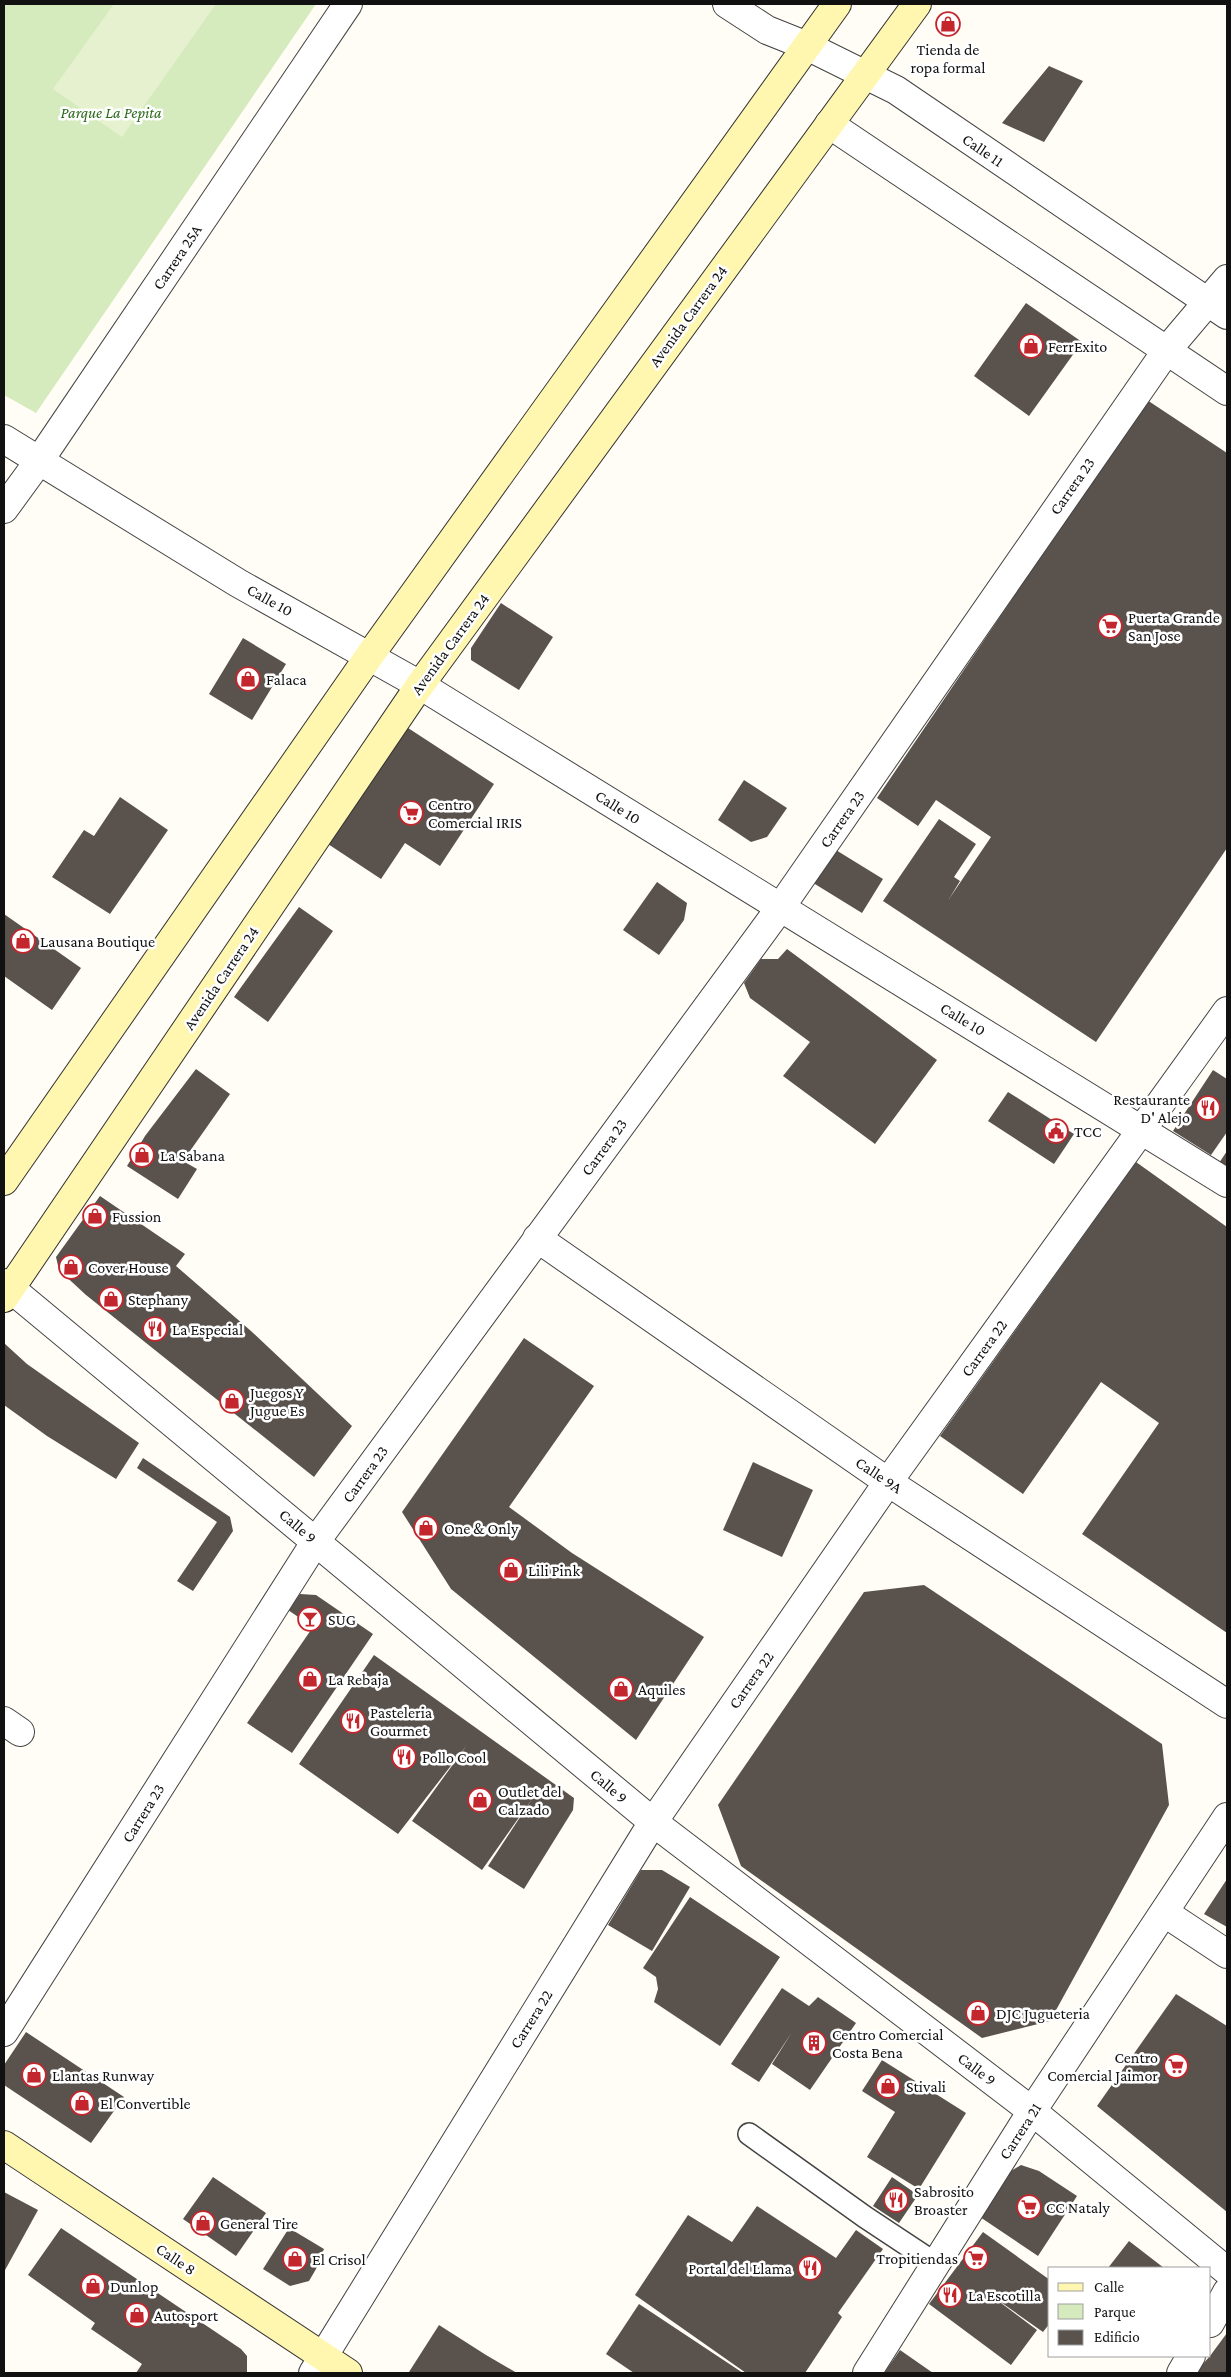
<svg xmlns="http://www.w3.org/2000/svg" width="1231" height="2377" font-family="'Crimson Pro',serif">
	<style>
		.park { fill: #d5ebbd }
		.pitch { fill: #e6f2cf }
		.building { fill: #5a524d }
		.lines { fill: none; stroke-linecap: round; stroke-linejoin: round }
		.lane-casing { stroke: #444; stroke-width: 24 }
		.street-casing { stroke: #444; stroke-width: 30 }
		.secondary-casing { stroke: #333; stroke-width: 30 }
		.lane { stroke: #fff; stroke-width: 21 }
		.street { stroke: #fff; stroke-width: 28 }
		.secondary { stroke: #fff6b0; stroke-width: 28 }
		.labels { text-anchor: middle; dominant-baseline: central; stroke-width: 5; stroke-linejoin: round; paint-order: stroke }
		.poi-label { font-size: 16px; fill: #111; stroke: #fff; text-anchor: start }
		.park-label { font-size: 16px; font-style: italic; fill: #2f6b1f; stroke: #fff }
		.street-label { font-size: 16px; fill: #111; stroke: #fff }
	</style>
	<rect width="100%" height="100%" fill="#fffdf5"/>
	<path class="park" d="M4,4H316L36,413L4,395Z"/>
	<path class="pitch" d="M114,4H216L122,137L53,89Z"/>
	<path class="building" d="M1049,66L1083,81L1044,142L1002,123Z
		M1026,303L1082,342L1029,416L974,376Z
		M1147,400L1227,453V848L1096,1042L883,901L939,819L976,844L954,877L960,881L949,899L991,837L936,800L918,826L877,798Z
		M501,603L553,637L519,690L471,660V648Z
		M243,638L286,664L252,720L209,694Z
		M405,726L494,784L440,866L405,843L381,879L328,844Z
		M744,780L787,808L767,837L751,842L718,820Z
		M120,797L168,830L110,914L52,877L84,830L94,836Z
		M831,847L883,879L862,913L810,881Z
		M657,882L687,903L684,920L659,955L623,930Z
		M299,907L333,931L268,1022L234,997Z
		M4,914L81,968L52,1010L4,976Z
		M787,949L937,1060L875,1144L783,1076L810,1042L750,998L744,983L761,959H778Z
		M196,1069L230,1094L183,1161L197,1169L178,1199L127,1166L145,1136Z
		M1213,1070L1227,1079V1132L1211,1155L1173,1131Z
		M1008,1092L1074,1134L1054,1164L988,1121Z
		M1227,1151V1168L1219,1163Z
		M1136,1162L1227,1227V1633L1082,1534L1159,1423L1101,1382L1023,1494L940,1436Z
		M100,1196L185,1254L176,1266L251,1331L352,1426L314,1477L86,1295L59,1270L56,1257Z
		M524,1338L594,1386L509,1507L572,1553L704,1637L636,1740L451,1589L402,1512Z
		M4,1343L27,1364L139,1443L116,1479L47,1436L4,1405Z
		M143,1458L230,1517L233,1531L193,1591L177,1581L217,1522L137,1468Z
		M753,1462L813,1490L782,1557L723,1530Z
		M924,1585L1162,1744L1169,1805L1050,2021L982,2038L741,1866L718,1805L864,1592Z
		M300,1594L316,1595L373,1634L292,1753L247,1723L313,1627L288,1610Z
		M374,1655L574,1798L573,1810L524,1889L488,1866L532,1799L482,1870L412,1821L467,1745L398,1834L299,1764Z
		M641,1870H662L690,1887L652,1951L608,1925Z
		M1227,1879V1927L1204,1914Z
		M690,1897L780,1957L720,2046L654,2002L658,1989L656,1977L643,1968Z
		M782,1988L809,2006L818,1997L856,2023L810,2090L772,2064L792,2032L759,2082L731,2064Z
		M1176,1994L1227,2026V2212L1097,2106Z
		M26,2032L124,2097L91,2143L4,2085V2065Z
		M882,2060L966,2113L919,2189L867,2157L895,2112L862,2091Z
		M1021,2165L1039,2171L1077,2196L1038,2256L980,2217L1011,2171Z
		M213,2177L266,2213L236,2256L183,2219Z
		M892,2177L918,2195L899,2223L873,2206Z
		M4,2192L38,2210L4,2272Z
		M757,2206L836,2258L856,2230L883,2249L838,2313L842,2317L805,2373H746L635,2295L688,2215L732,2242Z
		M61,2228L241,2349L247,2356V2373H136L142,2364L91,2329L95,2323L28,2275Z
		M289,2228L324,2249L316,2269L309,2281L290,2286L263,2269Z
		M983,2232L1050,2280V2323L1043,2332L985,2291L1037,2330L1011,2365L929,2304Z
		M1129,2241L1164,2268H1108Z
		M639,2304L743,2373H634L606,2354Z
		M439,2325L486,2355L517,2373L409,2372Z
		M1227,2333V2373H1195L1210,2356Z
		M900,2350L933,2373H884Z"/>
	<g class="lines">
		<g class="lane-casing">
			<path id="lane" d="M749,2134L865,2217L936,2264"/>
		</g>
		<g class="street-casing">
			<path id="street" d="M727,4L767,30L807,46L896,90L1227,315
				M829,124L1227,391
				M4,439L238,583L420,685L1227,1183
				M4,509L39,461L348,4
				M537,1238L888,1482L1227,1704
				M4,1283L653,1822L1032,2111L1227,2271
				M4,1721L20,1732
				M1165,1913L1227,1954
				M4,2032L316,1541L780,908L1167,350L1227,279
				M1210,2323L1227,2292
				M313,2373L653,1822L888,1482L1227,1011
				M867,2373L1032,2111L1227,1817
				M1181,2373L1191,2356"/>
		</g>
		<g class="secondary-casing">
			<path id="secondary" d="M4,1181L370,655L837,4
				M4,1298L420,685L917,4
				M4,2145L348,2373"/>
		</g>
		<use href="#lane" class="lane"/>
		<use href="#street" class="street"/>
		<use href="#secondary" class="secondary"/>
	</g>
	<defs>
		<g id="shop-ring" transform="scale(1.25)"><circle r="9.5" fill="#fff" stroke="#c4262e" stroke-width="1.5"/><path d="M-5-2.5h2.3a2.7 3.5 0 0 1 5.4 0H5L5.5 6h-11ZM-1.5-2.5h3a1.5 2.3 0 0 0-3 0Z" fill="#c4262e"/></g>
		<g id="supermarket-ring" transform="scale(1.25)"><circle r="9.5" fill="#fff" stroke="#c4262e" stroke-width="1.5"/><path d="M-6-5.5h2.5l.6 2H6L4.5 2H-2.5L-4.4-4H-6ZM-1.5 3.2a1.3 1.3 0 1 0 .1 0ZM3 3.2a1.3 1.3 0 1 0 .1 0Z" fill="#c4262e"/></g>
		<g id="restaurant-ring" transform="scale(1.25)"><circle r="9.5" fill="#fff" stroke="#c4262e" stroke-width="1.5"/><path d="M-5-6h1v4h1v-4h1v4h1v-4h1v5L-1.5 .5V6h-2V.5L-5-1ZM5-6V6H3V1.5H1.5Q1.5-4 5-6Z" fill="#c4262e"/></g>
		<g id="civic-ring" transform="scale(1.25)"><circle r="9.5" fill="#fff" stroke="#c4262e" stroke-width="1.5"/><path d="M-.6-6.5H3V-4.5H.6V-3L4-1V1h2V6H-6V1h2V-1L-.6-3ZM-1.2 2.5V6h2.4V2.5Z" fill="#c4262e"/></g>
		<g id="bar-ring" transform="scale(1.25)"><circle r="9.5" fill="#fff" stroke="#c4262e" stroke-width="1.5"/><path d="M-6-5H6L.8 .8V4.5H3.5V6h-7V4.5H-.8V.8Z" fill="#c4262e"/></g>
		<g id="building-ring" transform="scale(1.25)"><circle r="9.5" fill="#fff" stroke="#c4262e" stroke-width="1.5"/><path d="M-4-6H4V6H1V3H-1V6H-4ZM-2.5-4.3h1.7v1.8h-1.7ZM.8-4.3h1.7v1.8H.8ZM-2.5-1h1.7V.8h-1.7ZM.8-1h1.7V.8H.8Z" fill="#c4262e"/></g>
	</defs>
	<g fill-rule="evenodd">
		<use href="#shop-ring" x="948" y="24"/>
		<use href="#shop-ring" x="1031" y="346"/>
		<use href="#supermarket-ring" x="1110" y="626"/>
		<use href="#shop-ring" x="248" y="679"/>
		<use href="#supermarket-ring" x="411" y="813"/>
		<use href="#shop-ring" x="23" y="941"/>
		<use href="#restaurant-ring" x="1208" y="1108"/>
		<use href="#civic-ring" x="1056" y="1131"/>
		<use href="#shop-ring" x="142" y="1155"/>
		<use href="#shop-ring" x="95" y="1216"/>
		<use href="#shop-ring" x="71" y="1267"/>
		<use href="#shop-ring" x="111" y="1299"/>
		<use href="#restaurant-ring" x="155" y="1329"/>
		<use href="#shop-ring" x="232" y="1401"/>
		<use href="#shop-ring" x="426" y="1528"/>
		<use href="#shop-ring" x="511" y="1570"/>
		<use href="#bar-ring" x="310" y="1619"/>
		<use href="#shop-ring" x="310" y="1679"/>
		<use href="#shop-ring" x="621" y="1689"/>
		<use href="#restaurant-ring" x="353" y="1721"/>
		<use href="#restaurant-ring" x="404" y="1757"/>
		<use href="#shop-ring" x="480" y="1800"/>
		<use href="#shop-ring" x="978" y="2013"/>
		<use href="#building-ring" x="814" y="2043"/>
		<use href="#supermarket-ring" x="1176" y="2066"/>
		<use href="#shop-ring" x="34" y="2075"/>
		<use href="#shop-ring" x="888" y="2086"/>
		<use href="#shop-ring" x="82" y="2103"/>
		<use href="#restaurant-ring" x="896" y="2200"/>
		<use href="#supermarket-ring" x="1029" y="2207"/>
		<use href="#shop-ring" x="203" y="2223"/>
		<use href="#supermarket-ring" x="976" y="2258"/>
		<use href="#shop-ring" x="295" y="2259"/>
		<use href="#restaurant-ring" x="810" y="2268"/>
		<use href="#shop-ring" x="93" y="2286"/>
		<use href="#restaurant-ring" x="950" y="2295"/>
		<use href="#shop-ring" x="137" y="2315"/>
	</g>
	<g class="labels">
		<g class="poi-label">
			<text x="948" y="49" text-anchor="middle">Tienda de<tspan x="948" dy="18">ropa formal</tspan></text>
			<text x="1048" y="346">FerrExito</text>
			<text x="1128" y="617">Puerta Grande<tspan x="1128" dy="18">San Jose</tspan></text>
			<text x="266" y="679">Falaca</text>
			<text x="428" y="804">Centro<tspan x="428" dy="18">Comercial IRIS</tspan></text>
			<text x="40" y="941">Lausana Boutique</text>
			<text x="1190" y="1099" text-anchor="end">Restaurante<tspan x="1190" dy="18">D' Alejo</tspan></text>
			<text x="1074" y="1131">TCC</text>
			<text x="160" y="1155">La Sabana</text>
			<text x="112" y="1216">Fussion</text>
			<text x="88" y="1267">Cover House</text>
			<text x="128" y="1299">Stephany</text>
			<text x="172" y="1329">La Especial</text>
			<text x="250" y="1392">Juegos Y<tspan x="250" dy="18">Jugue Es</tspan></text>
			<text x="444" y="1528">One &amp; Only</text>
			<text x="528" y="1570">Lili Pink</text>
			<text x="328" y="1619">SUG</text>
			<text x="328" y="1679">La Rebaja</text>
			<text x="638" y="1689">Aquiles</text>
			<text x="370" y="1712">Pasteleria<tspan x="370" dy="18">Gourmet</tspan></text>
			<text x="422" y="1757">Pollo Cool</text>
			<text x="498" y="1791">Outlet del<tspan x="498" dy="18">Calzado</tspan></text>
			<text x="996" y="2013">DJC Jugueteria</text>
			<text x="832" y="2034">Centro Comercial<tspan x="832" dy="18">Costa Bena</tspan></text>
			<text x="1158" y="2057" text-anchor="end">Centro<tspan x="1158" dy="18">Comercial Jaimor</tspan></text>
			<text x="52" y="2075">Llantas Runway</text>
			<text x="906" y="2086">Stivali</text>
			<text x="100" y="2103">El Convertible</text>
			<text x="914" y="2191">Sabrosito<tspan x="914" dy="18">Broaster</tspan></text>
			<text x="1046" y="2207">CC Nataly</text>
			<text x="220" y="2223">General Tire</text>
			<text x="958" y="2258" text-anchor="end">Tropitiendas</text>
			<text x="312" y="2259">El Crisol</text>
			<text x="792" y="2268" text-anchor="end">Portal del Llama</text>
			<text x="110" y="2286">Dunlop</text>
			<text x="968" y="2295">La Escotilla</text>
			<text x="154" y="2315">Autosport</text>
		</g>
		<g class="park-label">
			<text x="111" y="112">Parque La Pepita</text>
		</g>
		<g class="street-label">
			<text transform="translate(983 150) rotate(34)">Calle 11</text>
			<text transform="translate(177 257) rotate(-56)">Carrera 25A</text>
			<text transform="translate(688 316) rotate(-54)">Avenida Carrera 24</text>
			<text transform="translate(1072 486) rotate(-55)">Carrera 23</text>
			<text transform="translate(270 600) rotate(29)">Calle 10</text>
			<text transform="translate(450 644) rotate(-54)">Avenida Carrera 24</text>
			<text transform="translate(618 807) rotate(32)">Calle 10</text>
			<text transform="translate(842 819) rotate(-55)">Carrera 23</text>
			<text transform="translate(221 978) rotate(-56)">Avenida Carrera 24</text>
			<text transform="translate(963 1019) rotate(31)">Calle 10</text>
			<text transform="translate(604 1147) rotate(-54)">Carrera 23</text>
			<text transform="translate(984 1348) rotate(-54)">Carrera 22</text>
			<text transform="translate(365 1474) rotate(-54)">Carrera 23</text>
			<text transform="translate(879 1475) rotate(34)">Calle 9A</text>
			<text transform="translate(298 1526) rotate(40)">Calle 9</text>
			<text transform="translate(751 1680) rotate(-55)">Carrera 22</text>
			<text transform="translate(609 1786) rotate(40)">Calle 9</text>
			<text transform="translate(143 1813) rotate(-58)">Carrera 23</text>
			<text transform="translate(531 2019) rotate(-58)">Carrera 22</text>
			<text transform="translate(977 2069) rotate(37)">Calle 9</text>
			<text transform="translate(1020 2131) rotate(-57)">Carrera 21</text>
			<text transform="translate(176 2259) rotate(34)">Calle 8</text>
		</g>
	</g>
	<rect width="1231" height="2377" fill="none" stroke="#111111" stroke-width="10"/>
	<rect x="1048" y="2267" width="162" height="90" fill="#ffffff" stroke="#a0a0a0"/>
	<rect x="1058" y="2283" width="25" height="8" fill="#fff6b0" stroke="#a0a0a0"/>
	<text x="1094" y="2292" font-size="15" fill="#111111">Calle</text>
	<rect x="1058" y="2304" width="25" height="15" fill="#d5ebbd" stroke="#a0a0a0"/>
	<text x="1094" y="2317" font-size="15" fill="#111111">Parque</text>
	<rect x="1058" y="2330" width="25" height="15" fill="#5a524d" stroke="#a0a0a0"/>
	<text x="1094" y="2342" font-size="15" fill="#111111">Edificio</text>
</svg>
